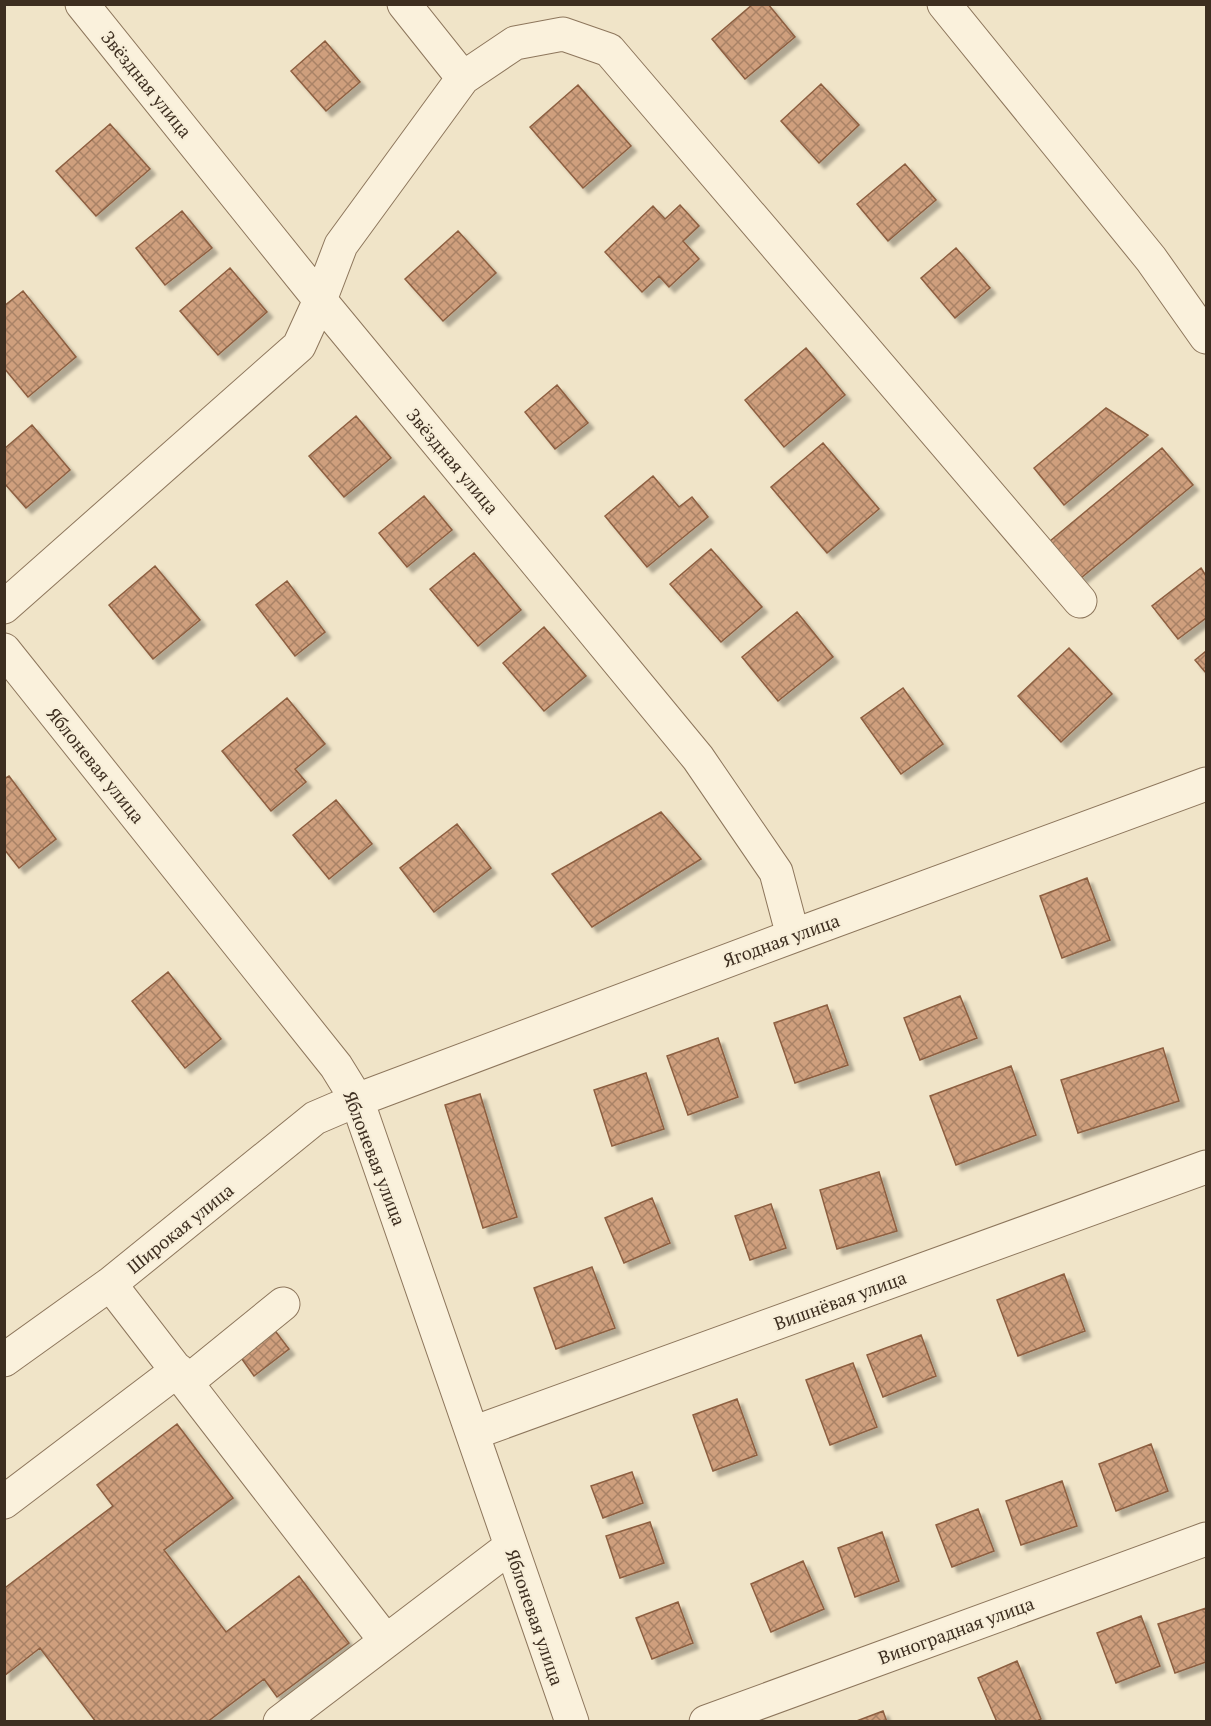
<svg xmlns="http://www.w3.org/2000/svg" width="1211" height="1726" font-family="'PT Serif',serif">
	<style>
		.building { fill: url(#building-cross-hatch); stroke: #8d5f41; stroke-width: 1.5; filter: url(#shadow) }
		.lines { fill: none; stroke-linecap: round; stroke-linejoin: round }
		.minor-casing { stroke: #8d765c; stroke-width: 35 }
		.minor { stroke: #faf1dc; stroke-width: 33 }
		.labels { text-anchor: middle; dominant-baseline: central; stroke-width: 4.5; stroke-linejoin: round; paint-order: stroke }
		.street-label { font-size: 18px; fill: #3d2e20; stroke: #f7eed8 }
	</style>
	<defs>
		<pattern id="building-cross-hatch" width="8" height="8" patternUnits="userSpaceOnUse" patternTransform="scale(1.5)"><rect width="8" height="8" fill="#cf9f7d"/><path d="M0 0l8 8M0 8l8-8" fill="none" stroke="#a98266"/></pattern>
		<filter id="shadow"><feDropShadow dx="5.5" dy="5.5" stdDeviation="1.5" flood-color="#0004"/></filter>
	</defs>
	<rect width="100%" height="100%" fill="#f0e4c8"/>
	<path class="building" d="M753,4H768L795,37L745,79L712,39Z
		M325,41L360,82L326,111L291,71Z
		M821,84L859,125L819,163L781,121Z
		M578,85L631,146L583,188L530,127Z
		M110,124L150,169L96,216L56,171Z
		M905,164L936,200L888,241L857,204Z
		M680,205L699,226L683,241L699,259L669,287L659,276L642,292L605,252L653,206L665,219Z
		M182,211L212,248L165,285L136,248Z
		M458,231L496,273L443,321L405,279Z
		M956,248L990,288L955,318L921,278Z
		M230,268L267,312L218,355L180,311Z
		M23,291L76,357L28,397L4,368V306Z
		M806,348L845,395L784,447L745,400Z
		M557,385L588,423L555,449L525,412Z
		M1106,408L1148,435L1064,505L1034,468Z
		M356,416L391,458L344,497L309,456Z
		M32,425L70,470L26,508L4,483V449Z
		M823,443L879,509L827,553L771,487Z
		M1162,448L1193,485L1081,578L1050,541Z
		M653,476L679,507L692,497L708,517L647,567L605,516Z
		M424,496L452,530L407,567L379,533Z
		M711,549L762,607L721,642L670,584Z
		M474,553L521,610L478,646L430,589Z
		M155,566L200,620L153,659L109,605Z
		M1201,568L1206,576V618L1178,639L1152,606Z
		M287,581L325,632L295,656L256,605Z
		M797,612L833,657L778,701L742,657Z
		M544,627L586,676L544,711L503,663Z
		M1069,648L1112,694L1061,742L1018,696Z
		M1206,651V673L1195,660Z
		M903,688L943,744L901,774L861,718Z
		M287,698L325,744L295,769L306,782L271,811L222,751Z
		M9,776L56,839L19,868L4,849V779Z
		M336,800L372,844L329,879L293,835Z
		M661,812L701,859L592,927L552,874Z
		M457,824L491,868L434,912L400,868Z
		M1087,878L1110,940L1062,958L1040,896Z
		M168,972L221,1039L185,1068L132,1001Z
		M960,996L977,1038L920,1060L904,1018Z
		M827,1005L848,1065L795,1083L774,1023Z
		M718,1038L738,1097L688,1115L667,1056Z
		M1163,1048L1179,1101L1078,1133L1061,1080Z
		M1011,1066L1036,1135L956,1165L930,1096Z
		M646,1073L664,1129L612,1146L594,1090Z
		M480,1094L517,1217L483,1228L445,1105Z
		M879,1172L897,1231L837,1249L820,1190Z
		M652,1198L670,1243L624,1263L605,1218Z
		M771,1204L786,1248L750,1260L735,1216Z
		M592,1267L615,1328L556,1349L534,1288Z
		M1064,1274L1085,1331L1018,1356L997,1300Z
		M273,1328L289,1349L254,1376L239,1355Z
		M921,1335L936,1376L883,1397L867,1355Z
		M853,1363L877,1427L830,1445L806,1380Z
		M737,1399L757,1455L713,1471L693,1415Z
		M177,1424L233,1498L164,1550L226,1632L299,1576L349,1643L277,1697L264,1679L207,1722H96L40,1648L4,1676V1585L6,1587L113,1506L97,1485Z
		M1151,1444L1168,1491L1116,1511L1099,1464Z
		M632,1472L643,1503L603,1518L591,1486Z
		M1062,1481L1077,1526L1021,1545L1006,1501Z
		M978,1509L994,1551L952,1567L936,1525Z
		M650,1522L664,1563L620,1578L606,1536Z
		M882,1532L899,1581L855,1597L838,1548Z
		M803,1561L824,1609L771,1632L751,1584Z
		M678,1602L693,1643L652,1659L636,1618Z
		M1206,1608V1662L1175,1673L1158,1624Z
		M1141,1616L1160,1666L1116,1683L1097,1633Z
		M1017,1661L1041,1719L1035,1722H997L978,1678Z
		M883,1711L887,1722H854Z"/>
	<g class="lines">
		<g class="minor-casing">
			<path id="minor" d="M82,4L320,300L698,758L776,872L793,936
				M404,4L463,78
				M944,4L1151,259L1206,337
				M4,607L299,346L320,300L341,245L463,78L515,43L563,34L609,50L1080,601
				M4,650L336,1066L357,1100L572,1722
				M110,1284L385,1640
				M4,1360L110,1284L315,1118L357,1100L793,936L1206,784
				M187,1382L283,1304
				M473,1433L1206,1167
				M4,1502L178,1370
				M280,1722L510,1547
				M706,1722L1206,1539"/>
		</g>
		<use href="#minor" class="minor"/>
	</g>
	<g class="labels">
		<g class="street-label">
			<text transform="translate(147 84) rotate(51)">Звёздная улица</text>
			<text transform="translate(453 461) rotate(50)">Звёздная улица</text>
			<text transform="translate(96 765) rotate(51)">Яблоневая улица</text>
			<text transform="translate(781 940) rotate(-20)">Ягодная улица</text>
			<text transform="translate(375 1158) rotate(69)">Яблоневая улица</text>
			<text transform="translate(180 1228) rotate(-39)">Широкая улица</text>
			<text transform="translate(840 1300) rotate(-20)">Вишнёвая улица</text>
			<text transform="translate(535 1617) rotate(71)">Яблоневая улица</text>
			<text transform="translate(956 1630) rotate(-20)">Виноградная улица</text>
		</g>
	</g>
	<rect width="1211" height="1726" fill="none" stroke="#3d2e20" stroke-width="12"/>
</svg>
